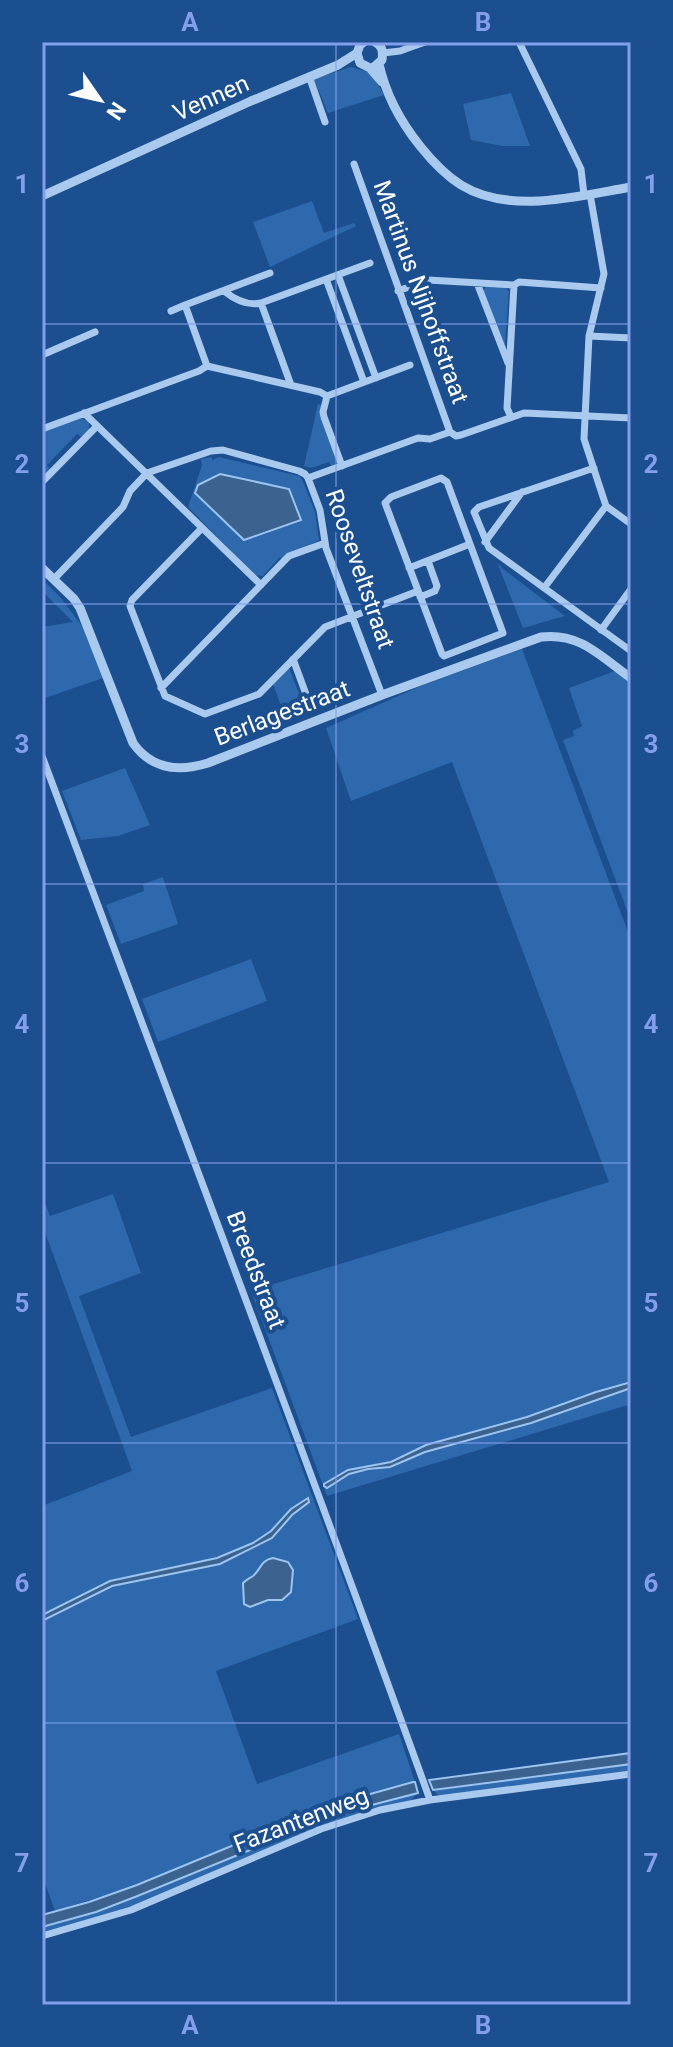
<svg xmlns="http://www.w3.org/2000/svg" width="673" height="2047" font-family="Roboto,sans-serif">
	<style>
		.green { fill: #2e69ad }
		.water { fill: #3c6290; stroke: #9cc4f0; stroke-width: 2 }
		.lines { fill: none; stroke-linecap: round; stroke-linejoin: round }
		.minor { stroke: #a9c9ee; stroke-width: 7 }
		.tertiary { stroke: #a9c9ee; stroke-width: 9 }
		.grid { fill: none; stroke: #839eea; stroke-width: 2; stroke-opacity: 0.55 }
		.labels { text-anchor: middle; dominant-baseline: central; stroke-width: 8; stroke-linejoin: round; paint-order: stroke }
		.street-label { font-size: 24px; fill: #fff; stroke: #1b4f8f }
		.neatline { fill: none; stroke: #839eea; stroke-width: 3 }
		.grid-label { font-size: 26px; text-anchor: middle; font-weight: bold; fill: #839eea }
	</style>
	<rect width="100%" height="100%" fill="#1b4f8f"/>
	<path class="green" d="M351,67L371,73L384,95L328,113L314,79Z
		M511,93L530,146H502L471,140L463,104Z
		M312,201L324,233L354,223L356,226L270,267L253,222Z
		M486,287H505L509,291L505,345L507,347H504L483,291Z
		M318,404L321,405L320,416L337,461L332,467L329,462L311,468L304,466Z
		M81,418L89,422V430L82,437L77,434L47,465L50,470L42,476V432Z
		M212,457V460L219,457L299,476L302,479L315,512L319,540L282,558L280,557L263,576L255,575L188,507L202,465L201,459Z
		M497,562L503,569L565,616L523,628Z
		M42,581H44L60,597L82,626L103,678L42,699V627L73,622L42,591Z
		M522,649L631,940V1382L596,1392L527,1417L426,1445L391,1462L348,1470L324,1486L327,1487L349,1474L368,1469L390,1467L425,1452L531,1423L631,1388V1404L327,1496L251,1291L609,1182L452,762L351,801L326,728L423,685Z
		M289,668L307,714L287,722L273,684Z
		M615,671L631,683V921L563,740L574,736L573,731L582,726L569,688Z
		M125,768L150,825L118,836L81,840L62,791Z
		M163,877L178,924L121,944L106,905L144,891L143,884Z
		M251,959L267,1001L158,1042L142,999Z
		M113,1194L141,1273L79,1296L131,1437L272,1388L358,1619L216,1671L257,1784L399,1734L415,1782L331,1805L137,1885L55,1911L42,1875V1506L132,1471L42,1224V1195L50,1216Z
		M631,1764V1771L439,1796L433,1790Z
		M418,1793L411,1800C308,1822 217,1875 119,1911C94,1920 67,1926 42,1933V1927C100,1911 155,1890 210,1867C276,1838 345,1806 418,1793Z"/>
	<path class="water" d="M220,474L289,489L301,520L244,540L195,493L198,485Z
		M631,1382V1388L531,1423L425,1452L390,1467L368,1469L349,1474L327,1488L324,1486V1484L348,1470L391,1462L426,1445L527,1417L596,1392Z
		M308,1498L309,1502L292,1515L272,1538L220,1564L112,1586L42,1621V1615L110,1581L217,1558L253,1543L271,1531L291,1509Z
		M273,1558L288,1562L293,1570L291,1592L282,1600H268L250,1607L244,1604L243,1583C246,1580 250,1578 253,1576C261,1569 261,1560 273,1558Z
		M631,1753V1764L433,1790L429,1780Z
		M413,1782H415L418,1793L341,1813L135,1897L96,1912L42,1927V1915L89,1902L137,1885L331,1805Z"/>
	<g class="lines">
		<path class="minor" d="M519,42L581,169L584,195
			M383,53L400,51L425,42
			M309,76L325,122
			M354,164L450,432
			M590,194L604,274L589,336L584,439L606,506L631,524
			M338,275L376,378
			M326,279L364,382
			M477,283L508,363
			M224,291C234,299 248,306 261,303
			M398,291L428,280L514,285L519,282L601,288
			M171,311L185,305
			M589,336L631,338
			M42,355L95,332
			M207,366L185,305L270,273
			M291,385L261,303L370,263
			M84,413L261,585
			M511,417L507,408L514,285
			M42,429L199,371L207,366L320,392L327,396
			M450,432L456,436L461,435L524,413L631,418
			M342,466L324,417L323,412L327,396L410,365
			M594,468L479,507L474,512L489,548L631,651
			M308,478L418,438L430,439L450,432
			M441,478L447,482L503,633L444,656L442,654L385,503L391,497Z
			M42,482L97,426
			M202,528L132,600L130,606L165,696L205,714L259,694L325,627L418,591
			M485,542L522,492
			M409,568L470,544
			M54,579L123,507L130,491L147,473L211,451L223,450L299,471L305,474L308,478L320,510L326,548L382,695
			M544,588L606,506
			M420,597L435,591L437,586L428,561
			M601,630L631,589
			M293,659L310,705
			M161,688L284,561L289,556L325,543
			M42,756C172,1104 304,1450 430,1800
			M42,1936L131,1910L321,1829L380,1810L430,1800L631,1774"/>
		<path class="tertiary" d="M357,53L360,63L370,68L382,82
			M379,64C386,96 400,121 420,146C432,161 445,175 461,185C510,215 578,196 631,187
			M374,67L382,60C383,52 383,46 375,42
			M42,196L251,101L338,65L357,53L360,45L364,42
			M42,568L74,599L80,608L133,743C152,770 179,772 208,763L382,695L541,637C580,632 601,657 631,678"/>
	</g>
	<path class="grid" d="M336,42V2005M42,324H631M42,604H631M42,884H631M42,1163H631M42,1443H631M42,1723H631"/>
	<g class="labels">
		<g class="street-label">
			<text transform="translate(211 98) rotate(-24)">Vennen</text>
			<text transform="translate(421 292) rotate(70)">Martinus Nijhoffstraat</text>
			<text transform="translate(360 569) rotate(71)">Rooseveltstraat</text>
			<text transform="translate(282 713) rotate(-21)">Berlagestraat</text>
			<text transform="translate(256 1270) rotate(69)">Breedstraat</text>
			<text transform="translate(301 1820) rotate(-21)">Fazantenweg</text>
		</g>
	</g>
	<rect width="673" height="2047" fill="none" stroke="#1b4f8f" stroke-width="88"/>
	<g transform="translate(100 100) rotate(124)" stroke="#1b4f8f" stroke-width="6" paint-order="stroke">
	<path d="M0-6L14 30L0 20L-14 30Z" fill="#ffffff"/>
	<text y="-12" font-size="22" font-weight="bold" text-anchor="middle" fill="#ffffff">N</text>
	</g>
	<rect x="44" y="44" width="585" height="1959" class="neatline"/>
	<g class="grid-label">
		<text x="190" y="31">A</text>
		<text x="483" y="31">B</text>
		<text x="22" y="193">1</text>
		<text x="651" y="193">1</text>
		<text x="22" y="473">2</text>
		<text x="651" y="473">2</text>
		<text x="22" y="753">3</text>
		<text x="651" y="753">3</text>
		<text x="22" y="1033">4</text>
		<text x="651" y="1033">4</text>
		<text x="22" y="1312">5</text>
		<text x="651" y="1312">5</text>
		<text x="22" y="1592">6</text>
		<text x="651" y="1592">6</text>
		<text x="22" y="1872">7</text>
		<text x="651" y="1872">7</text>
		<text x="190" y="2034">A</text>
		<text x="483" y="2034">B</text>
	</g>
</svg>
